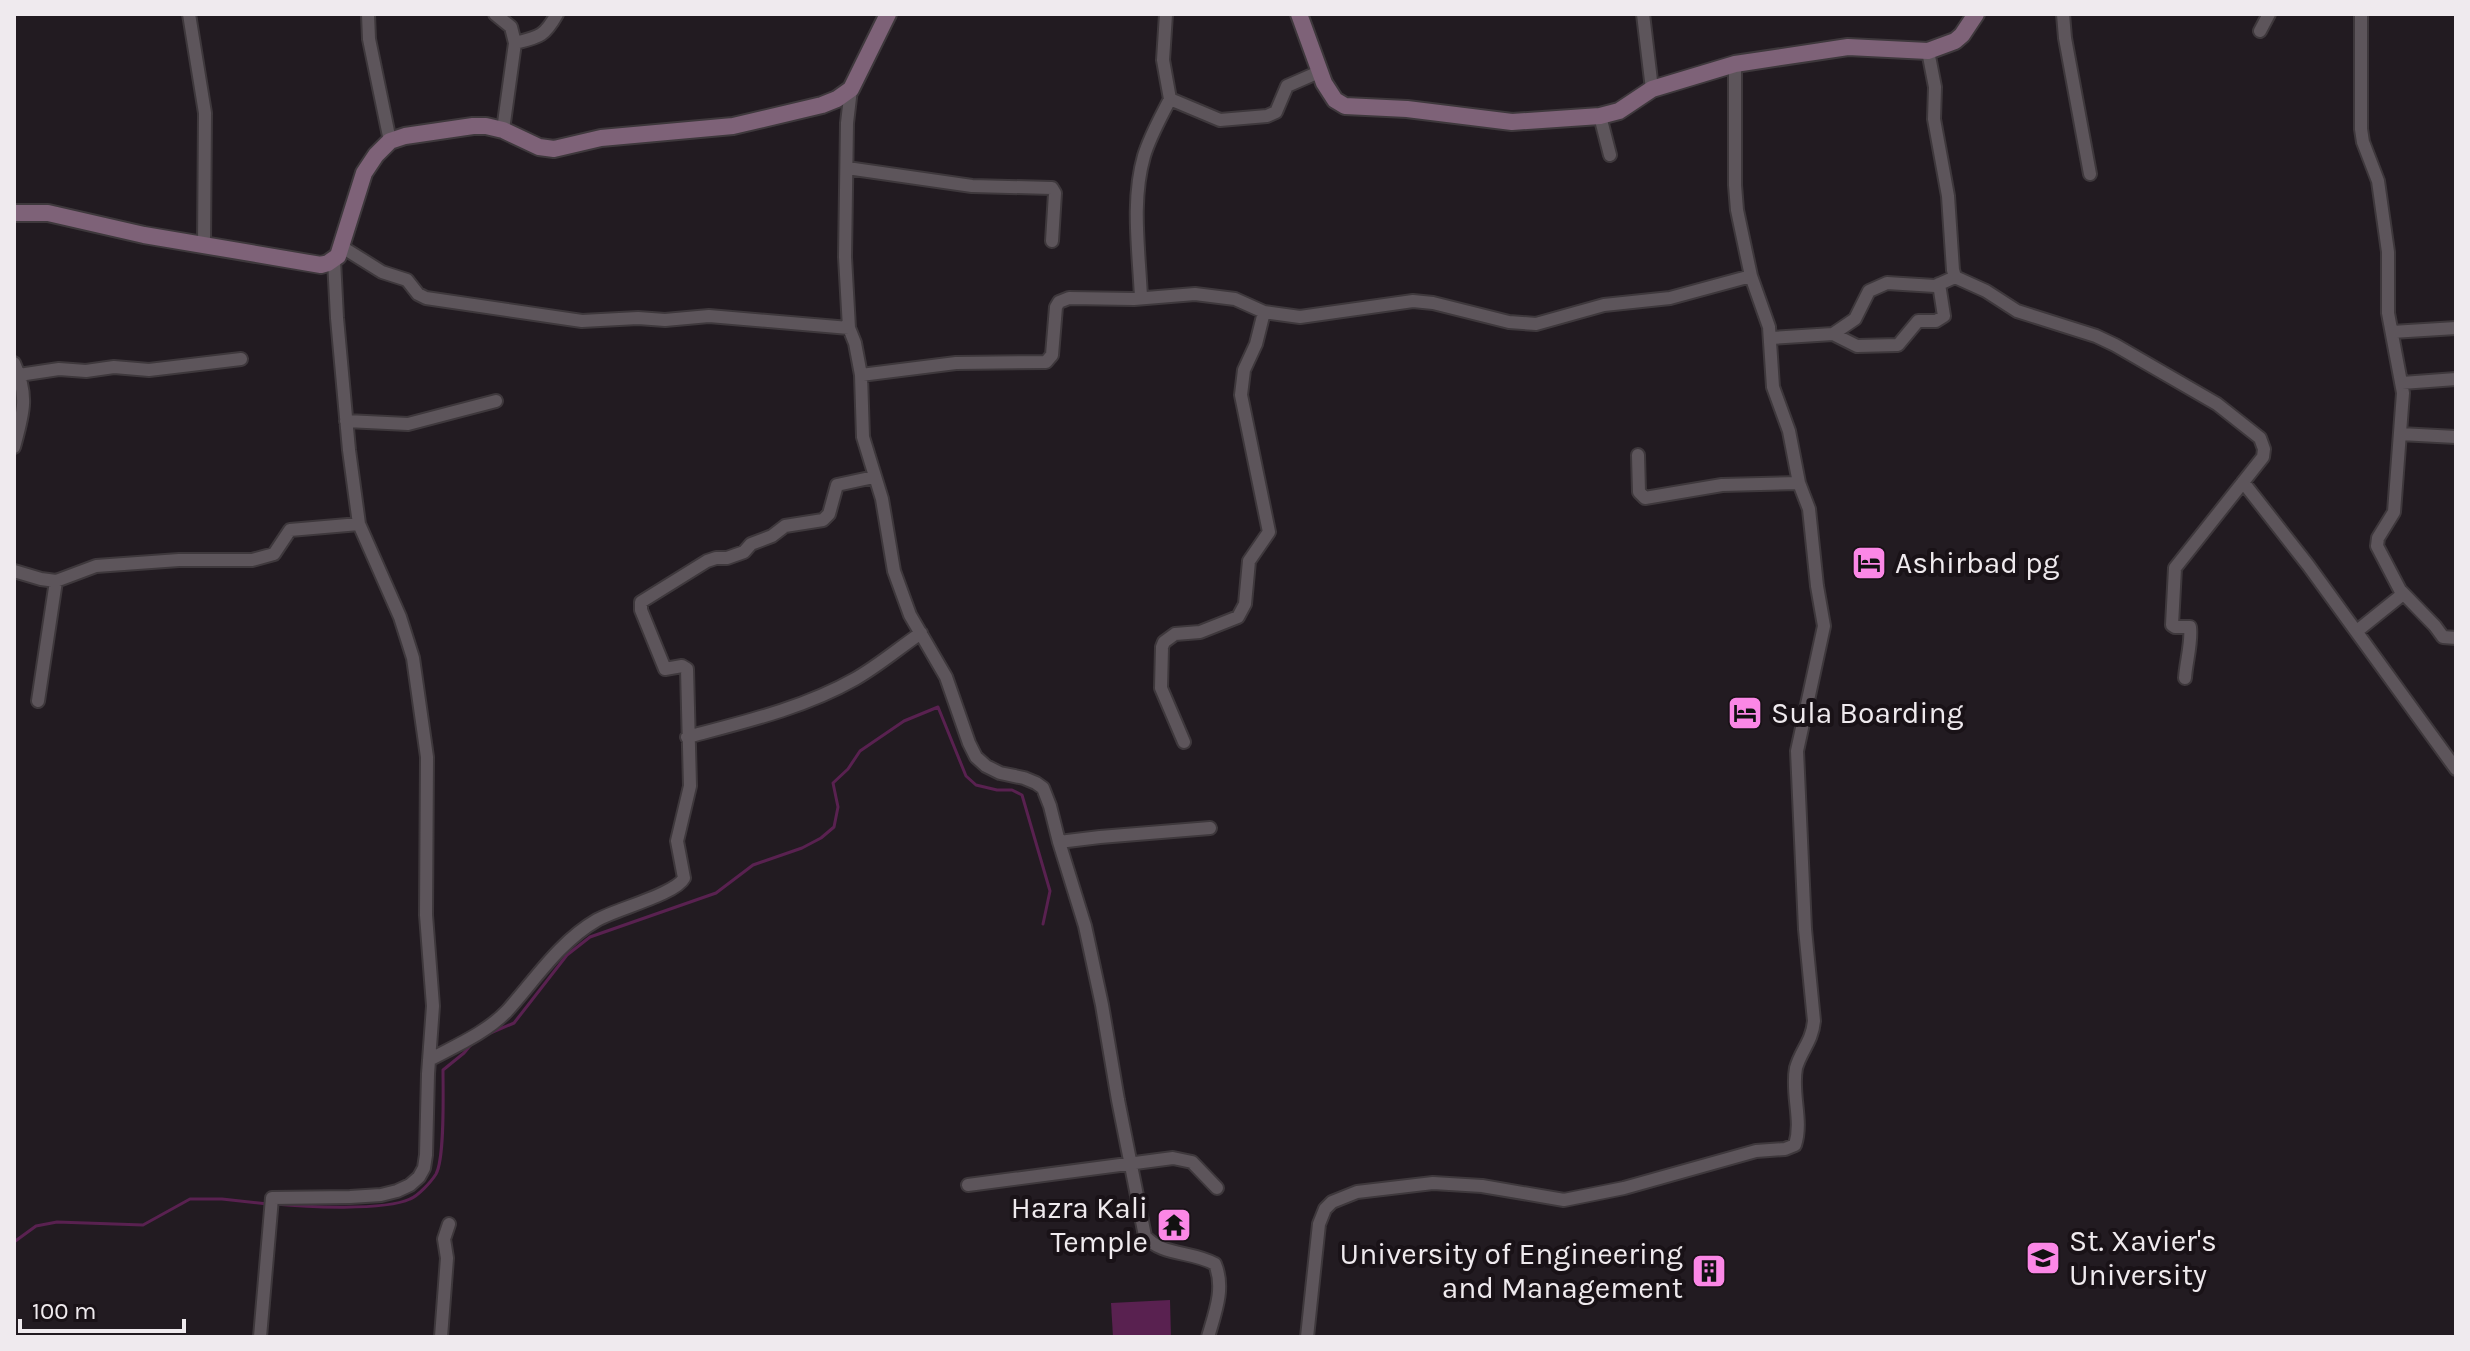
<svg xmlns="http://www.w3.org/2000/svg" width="2470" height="1351" font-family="Karla,sans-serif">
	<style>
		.water { fill: #592150 }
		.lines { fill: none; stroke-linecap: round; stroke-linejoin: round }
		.stream { stroke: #592150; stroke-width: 3 }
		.street-casing { stroke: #3e383c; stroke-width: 16 }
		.secondary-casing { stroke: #3e383c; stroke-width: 20 }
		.street { stroke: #5d555b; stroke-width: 12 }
		.secondary { stroke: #7e6278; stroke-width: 16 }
		.labels { text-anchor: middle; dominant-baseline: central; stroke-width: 8; stroke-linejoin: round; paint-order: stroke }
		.poi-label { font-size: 30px; fill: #efeaee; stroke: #191217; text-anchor: start }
	</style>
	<rect width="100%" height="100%" fill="#221b21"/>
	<path class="water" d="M1170,1300L1171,1337H1113L1111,1303Z"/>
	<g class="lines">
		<path class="stream" d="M488,1034L514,1023L567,955L590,937L716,893L753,865L802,848L821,838L834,827L838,807L833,783L848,769L860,751L904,721L938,707L966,776L976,785L997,790H1012L1022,795L1050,891L1043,924
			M275,1204C305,1207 384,1211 410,1199C418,1196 431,1182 436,1174C445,1158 443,1091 443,1070L464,1053L474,1041
			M14,1242L36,1226L57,1222L143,1225L190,1199H222L268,1204"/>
		<g class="street-casing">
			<path id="street" d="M189,14L205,113L204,244
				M368,14L369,39L390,141
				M495,14L511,27L515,43L503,130
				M1166,14L1163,60L1170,99L1220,120L1267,116L1276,112L1287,86L1319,72
				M1643,14L1652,89
				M2063,14L2065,38L2090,174
				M2361,14V129L2363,142L2378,181L2388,252V313L2403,393L2394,512L2378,538L2377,546L2400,590L2435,626L2443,637L2456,638
				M2260,31L2269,14
				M515,43C539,37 544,37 557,14
				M1928,51L1935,87L1934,119L1948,196L1953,270L1955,277L1986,291L2017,311L2096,336L2115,345L2217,404L2260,438L2264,449L2263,457L2175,568L2172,625L2175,627H2190C2192,642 2186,662 2185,678
				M851,89L847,123L845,257L849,328L855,343L861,375L863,437L882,499L894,571L910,615L946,677L969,743L976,757L986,766L1000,773L1024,778L1036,783L1043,788L1050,806L1059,842L1085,926L1102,1005L1118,1100L1145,1236C1161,1256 1193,1251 1215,1264C1225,1288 1215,1313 1208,1337
				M1600,116L1610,155
				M847,168L972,186L1052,188L1055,193L1052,241
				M342,247L382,272L407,280L418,294L426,298L582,321L638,318L665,320L709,316L849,328
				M1141,298C1139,251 1131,201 1144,156C1150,136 1161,117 1170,99
				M2392,332L2456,328
				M1833,334L1857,346L1898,345L1918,321H1936L1944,316L1939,284
				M1771,338L1833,334L1855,319L1869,291L1887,283L1935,286L1955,277
				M14,363C29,396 23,414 14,447
				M19,375L59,369L86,371L114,367L149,370L241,359
				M861,375L956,363L1046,362L1052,355L1056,307L1059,302L1069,298L1134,299L1195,294L1235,299L1264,312L1300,317L1413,301L1433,303L1509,322L1536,324L1604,305L1670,298L1751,276
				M2402,383L2456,379
				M346,421L408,424L496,401
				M2400,434L2456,437
				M1638,455L1639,492L1645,498L1722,485L1799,483
				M2243,482L2308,565L2456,769
				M14,571L41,579L56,581L96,566L179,560H252L274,554L290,530L359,524
				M2357,631L2403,594
				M38,701L56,581
				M687,737C744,722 804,708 855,679C878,666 899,648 921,633
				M1184,742L1161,688L1162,647L1164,642L1175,634L1200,632L1238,617L1245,604L1249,561L1269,532L1241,395L1244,370L1256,344L1264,312
				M1059,842L1100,837L1210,828
				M429,1060C455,1046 486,1033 507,1011C535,980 559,942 597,920C616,909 676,894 684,878L677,841L690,786L687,669L682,666L665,669L641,610V602L707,561L716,558H727L744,552L751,544L772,536L785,526L823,520L829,514L837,485L874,477
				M968,1185L1173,1158L1192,1162L1217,1188
				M260,1337L272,1198L350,1197L381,1195L397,1191L410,1185L419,1177L424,1168L426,1155L428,1074L433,1006L426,915L427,757L413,658L400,617L359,524L349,450L337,318L334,260
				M441,1337L447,1258L444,1239L449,1224
				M1307,1337L1319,1224L1325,1209L1332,1202L1357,1192L1433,1183L1482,1186L1564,1200L1624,1188L1756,1151L1785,1149L1795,1145C1803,1120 1791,1094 1796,1068C1801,1050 1812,1042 1814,1021L1805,929L1797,751L1824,626L1817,586L1809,509L1799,483L1789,431L1773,387L1769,327L1751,276L1737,210L1735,185V64"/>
		</g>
		<g class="secondary-casing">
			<path id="secondary" d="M1299,14L1324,83L1335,100L1345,106L1407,109L1512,122L1600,116L1619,111L1652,89L1735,64L1848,47L1928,51L1955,41L1962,35L1976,14
				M14,213H48L144,235L321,265L328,263L338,256L364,173L376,155L390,141L405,136L473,126H486L503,130L539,147L554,149L601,138L733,126L822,105L837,99L851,89L888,14"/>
		</g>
		<use href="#street" class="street"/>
		<use href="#secondary" class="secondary"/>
	</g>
	<defs>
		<g id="hotel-square" transform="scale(1.8)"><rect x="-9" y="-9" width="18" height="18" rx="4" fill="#fb87e6" stroke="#191217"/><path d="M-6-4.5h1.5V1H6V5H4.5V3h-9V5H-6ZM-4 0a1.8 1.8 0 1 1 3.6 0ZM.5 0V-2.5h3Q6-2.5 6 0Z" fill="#111"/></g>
		<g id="temple-square" transform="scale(1.8)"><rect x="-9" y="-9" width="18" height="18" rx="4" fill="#fb87e6" stroke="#191217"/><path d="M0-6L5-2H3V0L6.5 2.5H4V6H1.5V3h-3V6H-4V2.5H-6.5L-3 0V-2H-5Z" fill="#111"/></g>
		<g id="university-square" transform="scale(1.8)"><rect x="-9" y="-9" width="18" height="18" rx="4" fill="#fb87e6" stroke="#191217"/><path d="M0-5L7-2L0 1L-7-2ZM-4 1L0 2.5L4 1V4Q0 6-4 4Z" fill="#111"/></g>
		<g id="building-square" transform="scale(1.8)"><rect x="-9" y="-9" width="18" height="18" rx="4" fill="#fb87e6" stroke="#191217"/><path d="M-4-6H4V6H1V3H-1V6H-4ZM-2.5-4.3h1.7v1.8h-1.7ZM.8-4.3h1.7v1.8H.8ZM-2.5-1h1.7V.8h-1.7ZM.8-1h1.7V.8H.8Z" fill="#111"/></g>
	</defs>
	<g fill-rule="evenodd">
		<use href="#hotel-square" x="1869" y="563"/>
		<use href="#hotel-square" x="1745" y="713"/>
		<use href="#temple-square" x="1174" y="1225"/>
		<use href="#university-square" x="2043" y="1258"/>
		<use href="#building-square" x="1709" y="1271"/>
	</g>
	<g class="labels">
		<g class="poi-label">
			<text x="1895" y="563">Ashirbad pg</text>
			<text x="1771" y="713">Sula Boarding</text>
			<text x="1148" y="1208" text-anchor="end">Hazra Kali<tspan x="1148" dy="34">Temple</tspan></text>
			<text x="2069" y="1241">St. Xavier's<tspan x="2069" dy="34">University</tspan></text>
			<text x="1683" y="1254" text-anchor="end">University of Engineering<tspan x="1683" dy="34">and Management</tspan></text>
		</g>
	</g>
	<rect width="2470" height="1351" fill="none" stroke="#efeaee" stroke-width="32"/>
	<path d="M20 1319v12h164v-12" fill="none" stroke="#efeaee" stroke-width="4"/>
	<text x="32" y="1319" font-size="24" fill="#efeaee" stroke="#191217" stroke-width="6" paint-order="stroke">100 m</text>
</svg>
